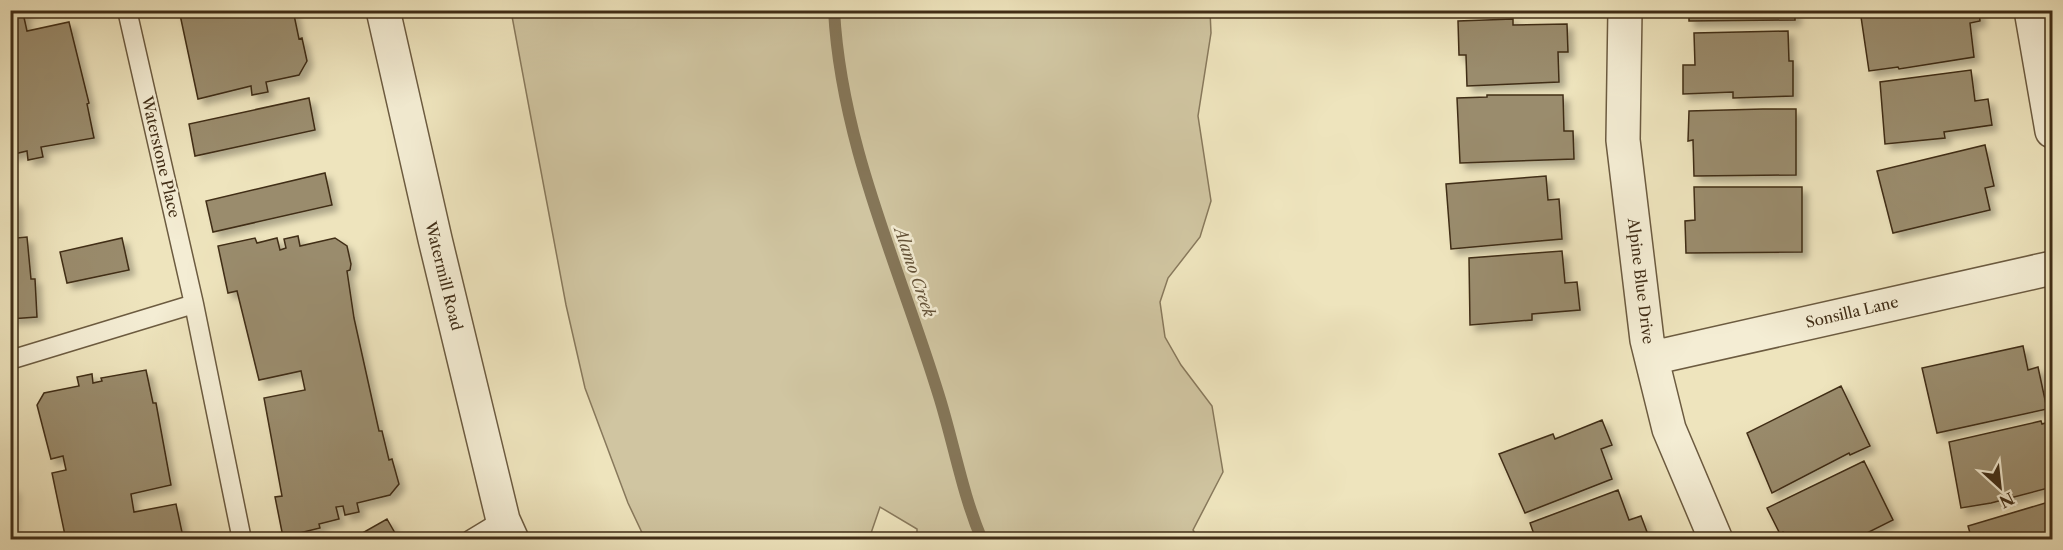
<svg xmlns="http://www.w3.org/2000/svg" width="2063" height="550" font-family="'Libre Caslon Text',serif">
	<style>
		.green { fill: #d0c5a1; stroke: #88795c; stroke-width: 1.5 }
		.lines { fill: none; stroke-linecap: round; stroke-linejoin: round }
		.stream { stroke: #857658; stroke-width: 12 }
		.building { fill: #9a8c6d; stroke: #402d16; stroke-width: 1.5; filter: url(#shadow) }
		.service-casing { stroke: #6c5b40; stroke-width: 21 }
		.minor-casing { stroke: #6c5b40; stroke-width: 36 }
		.service { stroke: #f4edd4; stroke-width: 18 }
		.minor { stroke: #f4edd4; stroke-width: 33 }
		.labels { text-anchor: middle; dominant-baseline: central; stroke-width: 5; stroke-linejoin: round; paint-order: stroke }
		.street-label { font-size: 15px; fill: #402d16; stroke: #f4edd4 }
		.water-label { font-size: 16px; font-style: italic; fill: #625137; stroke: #f4edd4 }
	</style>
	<defs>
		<filter id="shadow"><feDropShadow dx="5.5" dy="5.5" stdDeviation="3" flood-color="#0004"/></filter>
	</defs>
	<rect width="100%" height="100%" fill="#eee4bd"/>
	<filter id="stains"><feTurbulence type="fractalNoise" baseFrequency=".00333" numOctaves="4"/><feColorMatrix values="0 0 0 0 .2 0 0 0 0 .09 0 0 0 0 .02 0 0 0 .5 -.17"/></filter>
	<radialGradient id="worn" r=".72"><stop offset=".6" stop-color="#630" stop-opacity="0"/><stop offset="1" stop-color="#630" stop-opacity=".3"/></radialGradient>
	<path class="green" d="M511,11H1210L1211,33L1198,116L1211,201L1200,237L1168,278L1160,302L1165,337L1181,365L1212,406L1223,472L1193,530L1199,539H917V529L880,507L869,539H645L628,503L585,388L566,305Z"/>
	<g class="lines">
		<path class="stream" d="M834,10C841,145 900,268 939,396C954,444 962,493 982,540"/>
	</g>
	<path class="building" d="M10,10H35L23,13L27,31L69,22L89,103L87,104L94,138L41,147L43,157L28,160L27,151L10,155Z
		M179,10H293L299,39L302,38L307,61L299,75L266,82L268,92L252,95L251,86L198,99Z
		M1689,10H1795V20L1689,21Z
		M1860,10H1979L1980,21L1970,23L1974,57L1899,69L1898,67L1869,71Z
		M1513,19V25L1567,24L1568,52H1558L1559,82L1467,86L1466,55H1459L1458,21Z
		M1788,31L1789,61H1793V96L1733,98V92L1683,94V65H1695L1694,33Z
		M1971,70L1975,101L1988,99L1992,125L1944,132L1945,138L1885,144L1880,82Z
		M1487,95H1563L1564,131H1573L1574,159L1460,163L1457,98L1487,97Z
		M309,98L315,130L195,156L189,124Z
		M1763,109H1796V175L1694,176L1693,140L1688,141L1689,111Z
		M1985,145L1994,186L1985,188L1990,210L1893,233L1877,171Z
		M325,173L332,205L213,232L206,201Z
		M1546,176L1548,200L1559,199L1562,239L1451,249L1446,184Z
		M1694,187H1802V252L1686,253L1685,221L1695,220Z
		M10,199L16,204L17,238L27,237L31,279H35L37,317L10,319Z
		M298,236L300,246L335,238L347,246L351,264L350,270L347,271L354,318L379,431H382L389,460L392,459L399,484L390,495L357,503L359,512L345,515L343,506L336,507L339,519L319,524L320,528L283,537L275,497L282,496L264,398L305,390L301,371L259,380L237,291L228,293L218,246L255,238L257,243L277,238L280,250L286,248L284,239Z
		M122,238L129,270L67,283L60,252Z
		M1562,251L1565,283L1577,282L1580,310L1532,314V320L1470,325L1469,258Z
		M2023,346L2028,370L2038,367L2047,409L1937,433L1922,368Z
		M146,370L153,403H156L171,485L131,494L134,512L176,504L183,537L186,540H66L52,473L66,470L63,456L51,459L37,405L44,393L79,386L77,377L92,374L93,383L102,381L101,378Z
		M1841,386L1870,446L1850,455L1849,453L1772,493L1747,433Z
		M1602,420L1612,445L1601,449L1612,479L1525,513L1499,454L1553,434L1555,439Z
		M2041,421L2042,424L2052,421V487L1991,503L1961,508L1949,442Z
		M1864,461L1893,520L1853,540H1787L1783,532L1780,534L1767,508Z
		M10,486L14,490L11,540H10Z
		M1618,490L1629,520L1641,516L1650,540H1536L1530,523Z
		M2052,501V540H1972L1968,526Z
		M387,519L399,540H350Z
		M1890,533L1894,540H1877Z"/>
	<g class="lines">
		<g class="service-casing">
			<path id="service" d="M127,10L194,304L242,540
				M10,360L194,304
				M470,540L503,520"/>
		</g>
		<g class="minor-casing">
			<path id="minor" d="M383,10L435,239L503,520L512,540
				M1625,10L1623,140L1647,340L1669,429L1716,540
				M2031,10L2052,131
				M1652,358L2052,268"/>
		</g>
		<use href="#service" class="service"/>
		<use href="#minor" class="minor"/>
	</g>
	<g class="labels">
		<g class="street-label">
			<text transform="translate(161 157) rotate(77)">Waterstone Place</text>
			<text transform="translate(444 276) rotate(76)">Watermill Road</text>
			<text transform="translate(1641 281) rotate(83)">Alpine Blue Drive</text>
			<text transform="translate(1852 312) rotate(-13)">Sonsilla Lane</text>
		</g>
		<g class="water-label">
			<text transform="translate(915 272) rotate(71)">Alamo Creek</text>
		</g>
	</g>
	<rect width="2063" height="550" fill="none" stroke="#eee4bd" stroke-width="36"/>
	<rect x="12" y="12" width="2039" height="526" fill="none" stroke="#402d16" stroke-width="3"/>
	<rect x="18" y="18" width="2027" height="514" fill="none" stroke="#402d16" stroke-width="1.5"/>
	<g transform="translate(2000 487) rotate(153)" stroke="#f4edd4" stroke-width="4.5" paint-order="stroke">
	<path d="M0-4.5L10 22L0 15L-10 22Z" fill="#402d16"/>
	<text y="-9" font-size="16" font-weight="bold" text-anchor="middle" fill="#402d16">N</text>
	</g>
	<rect width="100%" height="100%" filter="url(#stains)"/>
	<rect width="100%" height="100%" fill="url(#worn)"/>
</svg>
